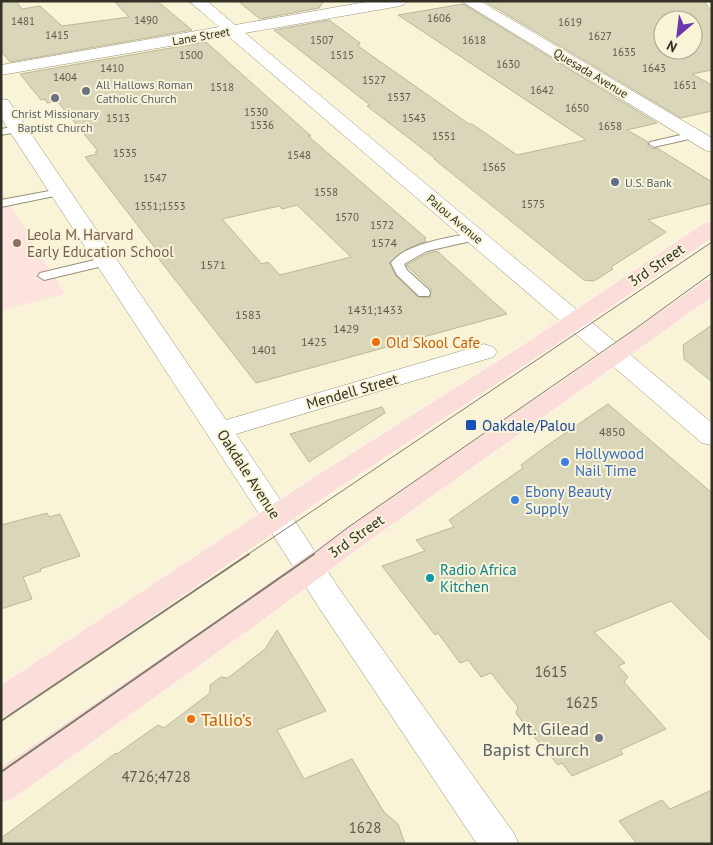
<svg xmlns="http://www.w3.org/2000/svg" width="713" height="845" font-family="'PT Sans',sans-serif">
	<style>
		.education { fill: #fde2e0 }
		.building { fill: #dad6b9; stroke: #bcb79b; fill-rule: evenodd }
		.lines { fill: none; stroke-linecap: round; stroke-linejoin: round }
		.lane-casing { stroke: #969277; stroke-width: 2 }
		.street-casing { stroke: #969277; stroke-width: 1 }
		.secondary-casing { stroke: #969277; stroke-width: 1 }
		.primary-casing { stroke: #fff; stroke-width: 1 }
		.lane { fill: #fff; fill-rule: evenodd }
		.street { fill: #fff; fill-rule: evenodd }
		.secondary { fill: #fff; fill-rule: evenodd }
		.primary { fill: #fbdeda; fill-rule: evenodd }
		.tram-far1 { stroke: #7f7c6a; stroke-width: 1 }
		.tram { stroke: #7f7c6a; stroke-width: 2 }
		.worship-dot { fill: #6b7280; stroke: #f9f4d7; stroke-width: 2 }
		.service-dot { fill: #5c6f8a; stroke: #f9f4d7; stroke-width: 2 }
		.education-dot { fill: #8d6e63; stroke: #f9f4d7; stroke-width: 2 }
		.food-dot { fill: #e8710a; stroke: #f9f4d7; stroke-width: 2 }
		.transit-dot { fill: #1a4fb4; stroke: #f9f4d7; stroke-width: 2 }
		.shop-dot { fill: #3f7fe0; stroke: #f9f4d7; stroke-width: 2 }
		.culture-dot { fill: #0f9aa8; stroke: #f9f4d7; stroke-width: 2 }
		.labels { text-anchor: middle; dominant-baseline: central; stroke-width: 4; stroke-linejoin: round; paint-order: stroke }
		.far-number-label { font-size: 11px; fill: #5d5a4b }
		.far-street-label { font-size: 12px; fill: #333126; stroke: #f9f4d7 }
		.far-worship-label { font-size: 12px; fill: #5b616d; stroke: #f9f4d7; text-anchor: start }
		.far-service-label { font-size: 12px; fill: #4e5e75; stroke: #f9f4d7; text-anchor: start }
		.number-label { font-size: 12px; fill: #5d5a4b }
		.education-label { font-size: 15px; fill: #785e54; stroke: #f9f4d7; text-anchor: start }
		.street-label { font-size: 15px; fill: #333126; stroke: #f9f4d7 }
		.food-label { font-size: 15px; fill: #c56008; stroke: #f9f4d7; text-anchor: start }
		.transit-label { font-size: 15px; fill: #164399; stroke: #f9f4d7; text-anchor: start }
		.shop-label { font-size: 15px; fill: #366cbe; stroke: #f9f4d7; text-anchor: start }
		.culture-label { font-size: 15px; fill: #0d838f; stroke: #f9f4d7; text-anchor: start }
		.near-number-label { font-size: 15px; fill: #5d5a4b }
		.near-food-label { font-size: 18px; fill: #c56008; stroke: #f9f4d7; text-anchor: start }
		.near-worship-label { font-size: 18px; fill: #5b616d; stroke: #f9f4d7; text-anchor: end }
	</style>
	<rect width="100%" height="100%" fill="#f9f4d7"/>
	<path class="education" d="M1,191L65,294L1,310Z"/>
	<path class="building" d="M1,1H16L22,9L40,6L62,26L129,17L114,1H157L192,30L10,62L1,51Z
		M238,1H324L319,8L260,19Z
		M484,1H704L712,12V70L692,74L712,85V111L681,118ZM663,20H693V50H663Z
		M463,4L657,123L627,130L648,142V146L653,149L657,148L712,182V203L648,220L666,232L611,267L613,269L594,281L584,280L434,159H436L367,106L370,105L274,30L329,20L360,43L358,46L469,124H472L517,155L586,140L398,15Z
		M206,42L311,136H308L426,238L424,239L426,241L407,249L389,263L396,276L418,297L430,298L431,289L406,265L428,253L437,251L507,314L256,383L155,254L159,253L85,157L97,154L95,152L98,151L57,101L47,103L45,99L41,100L20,74ZM297,205L351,257L280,275L268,262L262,264L222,219L279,206L282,209Z
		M712,325V382L684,359L683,345Z
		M608,404L712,493V642L671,601L594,632L625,663L618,666L628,677L624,682L666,729L620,750L623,754L572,776L562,763L558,765L529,731L516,713L518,707L491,673L481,677L468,660L460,663L438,633L435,635L382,566L425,551L416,540L454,527L449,520L523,468L521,465L545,447Z
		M382,407L385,413L309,462L290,434Z
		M47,513L49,517L60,514L80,556L40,569L41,571L23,577L32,599L1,609V525Z
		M277,630L326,711L277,730L304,779L352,759L384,812L398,824L405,844H1V838L116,753L117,754L158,725L164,728L210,693V685L221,677L228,678L265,649Z
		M712,790V844H637L619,821L662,800L670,809Z"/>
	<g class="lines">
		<g class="lane-casing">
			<path id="lane" d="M18,126L22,127L23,129L22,131L1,135V129Z
				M694,132L698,133L699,135L698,137L654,147L649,144L650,142Z
				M60,189L64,190L66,192L64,194L1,207V200Z
				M476,232L482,236L480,239L427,251L404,264L407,270L429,290L430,293L429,296H419L397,275L391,263C407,242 451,238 476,232Z
				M107,257L113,261L111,264L44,280L38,276L40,273Z"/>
		</g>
		<g class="street-casing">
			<path id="street" d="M189,1H207L235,25L371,1H408L405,4L400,6L245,33L583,315L586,320L583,325L574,327L565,325L228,36L1,75V65L219,27Z
				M461,1H480L712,138V152L705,150Z
				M1,99L8,100L226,420L475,347L484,344L493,347L497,352L493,357L236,434L291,516L287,523L276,526L265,523L1,118Z"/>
		</g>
		<g class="secondary-casing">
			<path id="secondary" d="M574,313L583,315L712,423V445L702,443L565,325L562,320L565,315Z
				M276,506L287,509L340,590L513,832L519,844H477L318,606L261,516L265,509Z"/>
		</g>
		<g class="primary-casing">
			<path id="primary" d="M712,221V238L550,349L328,495L14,713L1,717V685L308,481L532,339L704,223Z
				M712,279V297L365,544L252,628L14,798L1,803V767L228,612L343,530L572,374L704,281Z"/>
		</g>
		<use href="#lane" class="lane"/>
		<use href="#street" class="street"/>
		<use href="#secondary" class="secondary"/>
		<use href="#primary" class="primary"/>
		<path class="tram-far1" d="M247,555L712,242
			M312,555L347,528L635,329L712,273"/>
		<path class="tram" d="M1,721L249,554
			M1,772L314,554"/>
	</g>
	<g class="worship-dot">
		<circle cx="86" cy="91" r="5"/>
		<circle cx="55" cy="98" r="5"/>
		<circle cx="599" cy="738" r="5"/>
	</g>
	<circle class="service-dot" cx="615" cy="182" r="5"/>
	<circle class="education-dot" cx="17" cy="243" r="5"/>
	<g class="food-dot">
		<circle cx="376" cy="342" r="5"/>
		<circle cx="191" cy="719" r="5"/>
	</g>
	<rect class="transit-dot" x="465" y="419" width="12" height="12" rx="2.5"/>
	<g class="shop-dot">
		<circle cx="565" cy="462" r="5"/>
		<circle cx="515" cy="500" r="5"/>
	</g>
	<circle class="culture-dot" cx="430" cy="578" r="5"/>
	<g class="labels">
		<g class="far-number-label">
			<text x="439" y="18">1606</text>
			<text x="146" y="20">1490</text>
			<text x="23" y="21">1481</text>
			<text x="570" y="22">1619</text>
			<text x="57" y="35">1415</text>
			<text x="600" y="36">1627</text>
			<text x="322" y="40">1507</text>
			<text x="474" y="40">1618</text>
			<text x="624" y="52">1635</text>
			<text x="191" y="55">1500</text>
			<text x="342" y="55">1515</text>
			<text x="508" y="64">1630</text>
			<text x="112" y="68">1410</text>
			<text x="654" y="68">1643</text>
			<text x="65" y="77">1404</text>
			<text x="374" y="80">1527</text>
			<text x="685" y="85">1651</text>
			<text x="222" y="87">1518</text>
			<text x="542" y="90">1642</text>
			<text x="399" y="97">1537</text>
			<text x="577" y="108">1650</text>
			<text x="256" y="112">1530</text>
			<text x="118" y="118">1513</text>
			<text x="414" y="118">1543</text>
			<text x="262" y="125">1536</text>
			<text x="610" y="126">1658</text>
			<text x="444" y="136">1551</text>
			<text x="125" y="153">1535</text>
			<text x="299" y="155">1548</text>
			<text x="494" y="167">1565</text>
			<text x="155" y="178">1547</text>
			<text x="326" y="192">1558</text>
			<text x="533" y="204">1575</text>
			<text x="160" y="206">1551;1553</text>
			<text x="347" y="217">1570</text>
			<text x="382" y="225">1572</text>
		</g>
		<g class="far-street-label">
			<text transform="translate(201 36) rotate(-10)">Lane Street</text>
			<text transform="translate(591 73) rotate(31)">Quesada Avenue</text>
			<text transform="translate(455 219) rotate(40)">Palou Avenue</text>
		</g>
		<g class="far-worship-label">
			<text x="96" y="84">All Hallows Roman<tspan x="96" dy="14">Catholic Church</tspan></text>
			<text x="55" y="113" text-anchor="middle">Christ Missionary<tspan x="55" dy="14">Baptist Church</tspan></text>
		</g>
		<g class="far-service-label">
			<text x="625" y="182">U.S. Bank</text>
		</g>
		<g class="number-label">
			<text x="384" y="242">1574</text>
			<text x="213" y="264">1571</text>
			<text x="375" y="309">1431;1433</text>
			<text x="248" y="314">1583</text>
			<text x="346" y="328">1429</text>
			<text x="314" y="341">1425</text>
			<text x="264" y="349">1401</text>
			<text x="612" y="431">4850</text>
		</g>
		<g class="education-label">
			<text x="27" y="234">Leola M. Harvard<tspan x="27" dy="17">Early Education School</tspan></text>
		</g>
		<g class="street-label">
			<text transform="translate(656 265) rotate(-34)">3rd Street</text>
			<text transform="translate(352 391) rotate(-16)">Mendell Street</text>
			<text transform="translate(249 474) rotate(57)">Oakdale Avenue</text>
			<text transform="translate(356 536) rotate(-35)">3rd Street</text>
		</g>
		<g class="food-label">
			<text x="386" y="342">Old Skool Cafe</text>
		</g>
		<g class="transit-label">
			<text x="482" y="425">Oakdale/Palou</text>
		</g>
		<g class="shop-label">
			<text x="575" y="453">Hollywood<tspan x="575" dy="17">Nail Time</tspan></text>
			<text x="525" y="491">Ebony Beauty<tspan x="525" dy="17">Supply</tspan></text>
		</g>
		<g class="culture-label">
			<text x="440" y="569">Radio Africa<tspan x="440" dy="17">Kitchen</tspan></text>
		</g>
		<g class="near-number-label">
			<text x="551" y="671">1615</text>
			<text x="582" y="702">1625</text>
			<text x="156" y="776">4726;4728</text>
			<text x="365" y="827">1628</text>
		</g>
		<g class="near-food-label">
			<text x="201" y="719">Tallio’s</text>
		</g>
		<g class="near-worship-label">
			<text x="589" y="728">Mt. Gilead<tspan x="589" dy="21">Bapist Church</tspan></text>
		</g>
	</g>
	<rect width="713" height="845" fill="none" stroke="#333126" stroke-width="5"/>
	<g transform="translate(678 35) rotate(208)"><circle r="24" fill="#f9f4d7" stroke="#aaa690"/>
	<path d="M0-4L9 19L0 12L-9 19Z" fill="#6c36ac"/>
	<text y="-8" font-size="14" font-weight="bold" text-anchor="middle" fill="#333126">N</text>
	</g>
</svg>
